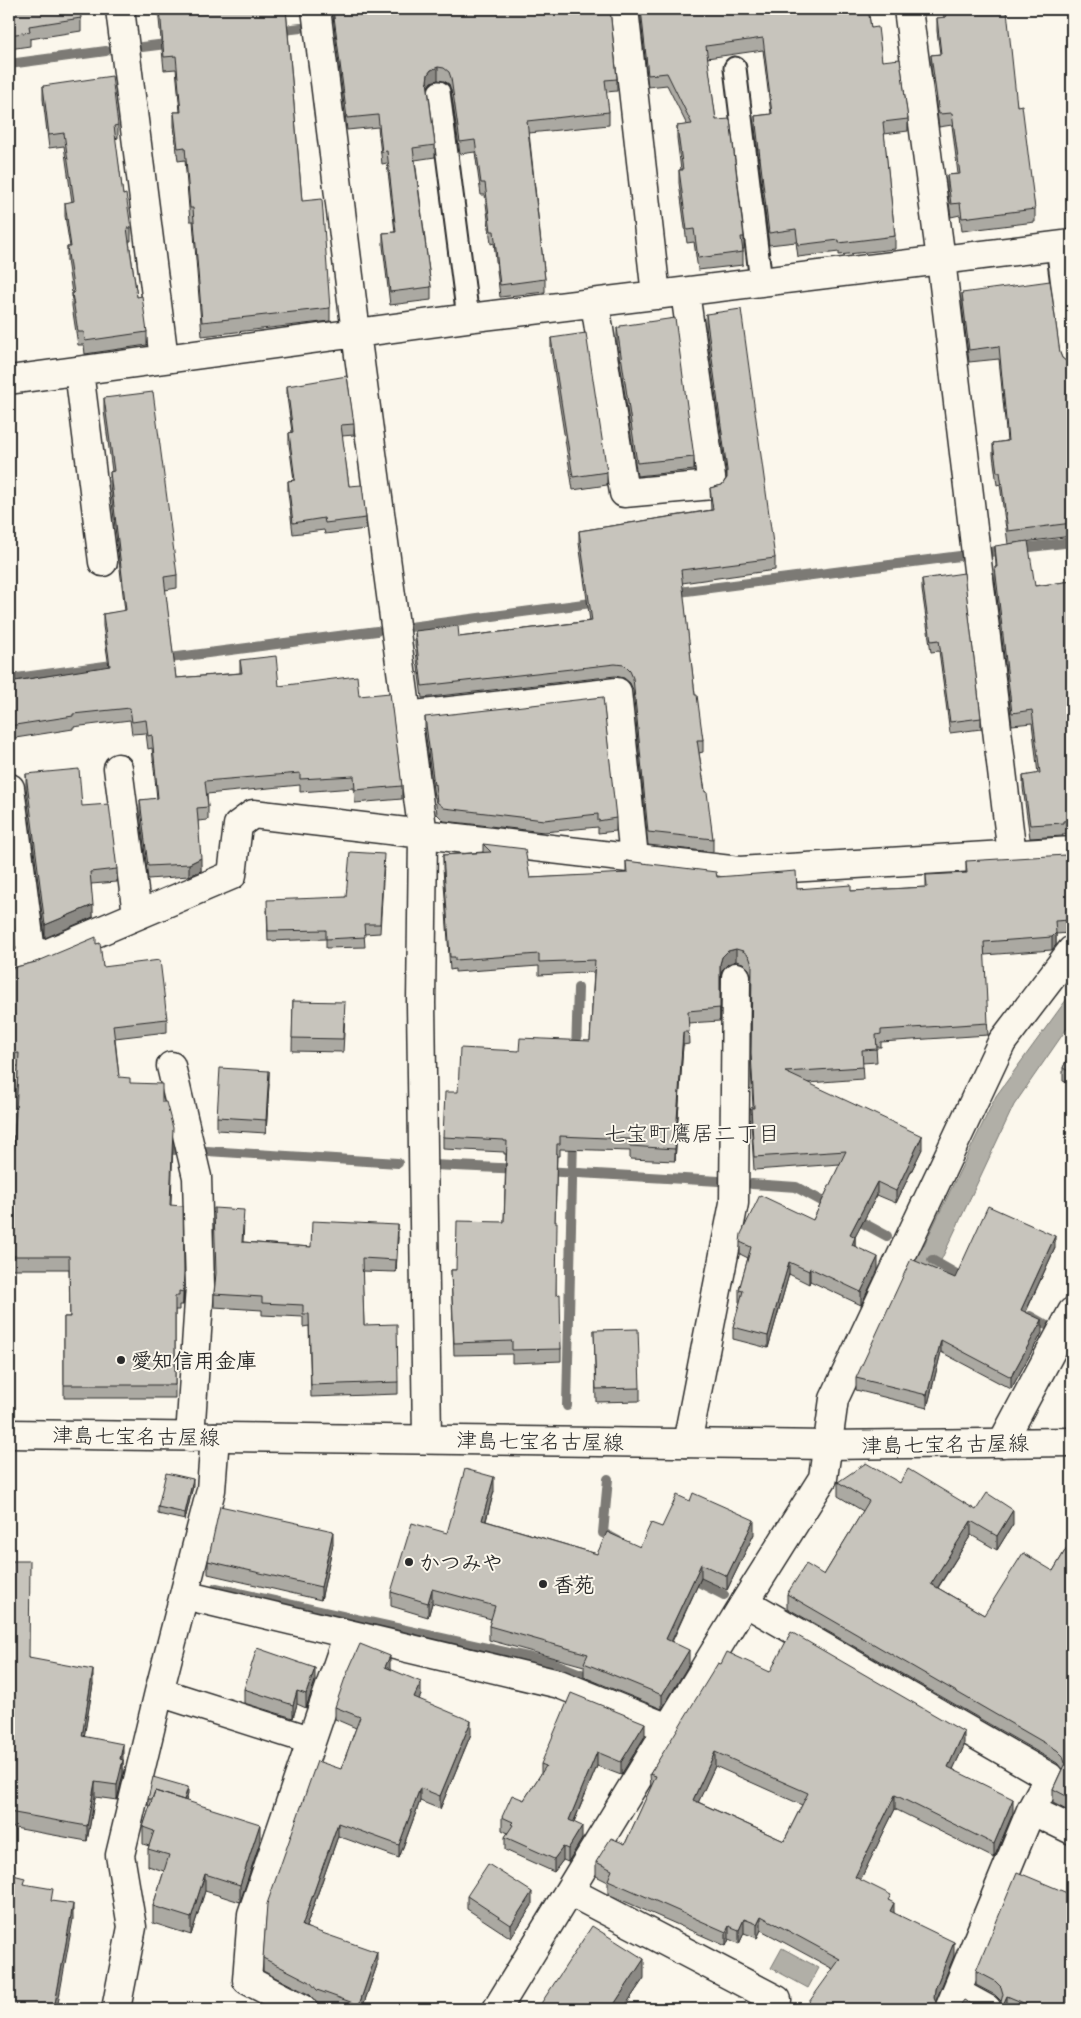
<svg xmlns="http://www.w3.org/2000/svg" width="1081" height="2018" font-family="Itim,'Klee One',sans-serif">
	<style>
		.water { fill: #b1afa7; stroke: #7b7a75 }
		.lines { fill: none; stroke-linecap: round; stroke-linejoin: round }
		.stream { stroke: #7b7a75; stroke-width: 10 }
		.service-casing { stroke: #2b2b2b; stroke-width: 25 }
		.minor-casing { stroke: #2b2b2b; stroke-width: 31 }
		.secondary-casing { stroke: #2b2b2b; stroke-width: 31 }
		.service { stroke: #fbf7ec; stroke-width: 21 }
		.minor { stroke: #fbf7ec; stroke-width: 28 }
		.secondary { stroke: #fbf7ec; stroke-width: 28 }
		.wall { fill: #aba9a2; stroke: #2b2b2b; fill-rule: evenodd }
		.shaded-wall { fill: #8b8984; stroke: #2b2b2b }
		.building { fill: #c7c4bc; stroke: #2b2b2b; fill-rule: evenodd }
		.poi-dot { fill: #2b2b2b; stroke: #fbf7ec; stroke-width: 2 }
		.labels { text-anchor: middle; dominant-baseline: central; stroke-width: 4; stroke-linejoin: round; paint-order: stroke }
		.poi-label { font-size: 21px; font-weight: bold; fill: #2b2b2b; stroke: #fbf7ec; text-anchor: start }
		.street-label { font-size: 21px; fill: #2b2b2b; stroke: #fbf7ec }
		.neighbourhood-label { font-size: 22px; fill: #2b2b2b; stroke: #fbf7ec }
	</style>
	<rect width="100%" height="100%" fill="#fbf7ec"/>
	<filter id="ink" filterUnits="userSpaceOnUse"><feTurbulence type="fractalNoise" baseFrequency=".02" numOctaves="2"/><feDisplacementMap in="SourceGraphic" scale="10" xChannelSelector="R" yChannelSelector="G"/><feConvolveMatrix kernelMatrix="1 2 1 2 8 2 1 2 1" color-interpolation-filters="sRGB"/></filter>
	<g filter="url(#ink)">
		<path class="water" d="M1072,992V1021L1014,1105L935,1273L912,1262L920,1243L924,1245L996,1096Z
			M782,1948L819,1968L808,1988L771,1968Z"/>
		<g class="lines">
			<path class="stream" d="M275,31L301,28
				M142,47L174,43
				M9,64L106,51
				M990,552L1072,542
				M671,593L960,556
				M410,627L599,602
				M162,659L377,631
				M9,679L120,664
				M576,1053L578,988
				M9,1140L28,1141
				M159,1149L177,1150
				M207,1151L398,1163
				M433,1165L519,1169
				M544,1171L719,1181
				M752,1184L796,1187L833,1207
				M852,1217L887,1236
				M932,1260L967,1280
				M1030,1316L1046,1325
				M567,1406L573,1137
				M608,1479L603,1533L618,1541
				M687,1576L724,1595
				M216,1588L550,1662L596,1680"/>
			<g class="service-casing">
				<path id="service" d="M735,68L761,282
					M439,92L468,318
					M1057,246L1072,363"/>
			</g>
			<g class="minor-casing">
				<path id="minor" d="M120,9L164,359
					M316,9L356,333L423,835L421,1003L427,1439
					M624,9L656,295
					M908,9L941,260L1012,855
					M595,303L624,493L712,485L685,292
					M79,371L103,562
					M9,380L468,318L1072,244
					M406,716L617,692L634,858
					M118,768L137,914
					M10,788L32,960
					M9,966L32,960L232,875L238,825L253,814L739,871L1072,851
					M171,1066L197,1177L200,1286L190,1437
					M687,1443L734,1203L736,977
					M1002,1443L1072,1312
					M184,1595L559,1684L668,1728
					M745,1602L1049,1777L1031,1810L949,2009
					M159,1692L310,1740
					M1031,1810L1072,1830
					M569,1891L777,2000
					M956,1992L987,2009
					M116,2009L132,1927L120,1855L159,1692L211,1490L215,1437
					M303,2009L247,1980L252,1914L348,1634
					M497,2009L745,1602L823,1478L834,1399L1002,1042L1072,950"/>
			</g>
			<g class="secondary-casing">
				<path id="secondary" d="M9,1434L827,1445L1072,1442"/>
			</g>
			<use href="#service" class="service"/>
			<use href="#minor" class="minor"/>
			<use href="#secondary" class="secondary"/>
		</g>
		<path class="wall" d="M9,9L81,18V31L30,39V46L9,49Z
			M158,9H286L302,201L330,308V321L202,336L193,221H190L185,160L178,161L174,126V112H180L176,69L164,70Z
			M333,9H610L617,79V91L606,92L609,112V125L529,133L545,279V292L500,297L494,243L491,244L485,195H481L475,152L460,154L451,90L449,84L444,81L438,80L431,82L428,87L435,145V157L415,160L431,287V300L390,305L383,246V233L395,232L387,163L382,164L378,127L347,130L333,16Z
			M640,9H868L871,28L882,61L908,119V131L884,134L895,236V249L839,255V252L798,257L796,242L769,245L755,128V116L771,114L763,50L707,58L716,120L744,237V249H743V265L698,270L694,242L687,243L679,183V170H681L677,138V126L687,125L667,85L648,87Z
			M943,9H1000L1017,106L1035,209V222L962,231L960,215L951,217L947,188V175L958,174L952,125L939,127L931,68V55L940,54L937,31V18H944Z
			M43,86L118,125V138L115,139L123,195L131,228V241H129L137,297L147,332V345L85,354L84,345H78L72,306V293L67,260V247H70L65,216V203L72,202L64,146L49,148L43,99Z
			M962,293L1060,353L1062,358L1067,362L1072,363V536L1008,544L1000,484L997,485L993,455V443L1007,441L999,359L969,362L962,305Z
			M706,314L775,558V570L682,583L695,695L703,740V752L699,753L713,839V852L648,845L633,690L630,683L624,678L615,676L422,698L415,644V631L459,637L590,621L579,543V531L711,510L710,488L722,485L727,477L706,327Z
			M617,328L694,457V470L637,476L617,342Z
			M551,338L607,472V485L573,490L551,351Z
			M287,386L354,424V435L342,436L349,486L366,518V529L325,534L324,530L293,534L288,492V481L294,480L289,444V433L292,432L287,397Z
			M104,398L177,575V588L165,590L176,678L240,673V660L279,686L359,696L402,786V799L355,803L354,788L300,792V785L207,794L208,807V820L198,821L201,871L189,876L148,879L140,813V800L157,799L152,748L148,749L146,733L132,734L130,720L73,727V729L9,739V682L109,667L103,626V614L125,611L110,485V472L112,471L104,411Z
			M995,546L1035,586L1072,581V833L1063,834V836L1030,838L1023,788V776L1038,774L1032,723L1012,725L995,580V567H996Z
			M922,579L981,718V729L950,733L939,651L931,652L922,590Z
			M425,717L616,818V831L598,833V827L544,832L444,821L437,814L435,797H434L425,730Z
			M26,774L82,806L117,869V882L91,884L93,917L45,938L26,787Z
			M483,844L530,878L626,874V861L797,889L851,891L926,887V875L966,873V861L1070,920V933L1056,934V945L1052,950L984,955L988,1035L881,1042V1047H876L877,1062L862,1063L863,1079L808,1083L922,1149L896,1203L877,1195L855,1237V1246L878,1270L861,1305L810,1281L809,1284L789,1274L768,1348L733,1339V1327L740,1303L739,1302V1290L748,1258L740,1254V1242L813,1220L840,1164L754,1170L751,1121V1108H753L751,1065L752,977L749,969L743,963L736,961L728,964L722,970L720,977V1021L688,1023L689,1044L683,1045L675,1161L630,1159V1151L560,1149V1156H557L555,1222L556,1295L561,1349V1361L512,1363V1354L454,1355L451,1270H456L504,1222L506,1154H504V1152L443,1149V1137L458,1092L519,1051L590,1041L594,972L539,975V966L455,972V969L450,970L443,868V855L483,852Z
			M384,864L380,933L364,934L365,947L326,948V939L268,941L267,910L346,897Z
			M96,944L103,967L167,1019V1032L115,1038L119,1077L162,1102L173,1142L171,1205L184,1286L183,1305H179V1310H175V1398H64V1317H70L69,1269H11L12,1150H14L18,1066L9,1067V968H12L36,962Z
			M293,1001L345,1015L343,1052L292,1051Z
			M1072,1047V1085L1063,1081V1068Z
			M269,1084L266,1133L217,1130V1117Z
			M244,1222L243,1242L311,1247L398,1237L396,1272L362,1271L364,1325L398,1382V1394L311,1397L309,1326L303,1327V1317L262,1315V1310L214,1307V1294Z
			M1055,1248L1026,1312L1042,1333L1011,1389L941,1352L927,1408L856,1390V1378L955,1278Z
			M594,1330L640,1388V1401L596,1402Z
			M838,1482L900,1483L1013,1524L997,1550L971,1535L938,1588L984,1615L1053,1571L1072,1539V1813L1053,1803V1789L1062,1769L1057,1763L787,1608V1594L824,1575L863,1511L838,1496Z
			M193,1486L185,1520L158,1514V1507Z
			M494,1491L486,1521L597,1554L640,1547L662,1527L754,1534L727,1590L701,1578L672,1642L689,1664L662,1709L584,1677V1666L489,1640V1626L491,1619L432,1603L428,1617L391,1606V1592L447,1533Z
			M333,1544L321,1600L208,1574V1561Z
			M9,1561L29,1658L93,1684L84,1736L123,1759V1774L117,1800L95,1797L87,1841L9,1827Z
			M721,1664L770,1672L964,1746L953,1769L1013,1813L994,1858L895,1809L860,1880L891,1902L894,1913L954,1956L935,2001L833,1969L761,1930L757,1938L744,1933L739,1944L729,1939L726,1946L608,1894V1882L596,1876V1862L625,1844L651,1788L650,1774ZM715,1766L802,1805L784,1841L698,1802Z
			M390,1669L421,1695L419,1699L471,1734L440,1809L420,1801L399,1858L338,1836L306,1927L377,1965L362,2009H336L317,2003L310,1995L263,1971V1958L341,1769L356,1728L335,1719V1707Z
			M315,1681L306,1708L297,1704L293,1718L244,1703V1689Z
			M645,1736L621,1775L597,1766L574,1822L582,1839L568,1862L563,1860L554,1872L505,1850V1837L508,1833L502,1830V1817L524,1800L541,1774V1764Z
			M188,1794L186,1801L260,1842L240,1902L205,1891L191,1935L153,1923V1906L164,1871L148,1866V1849L149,1846L143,1844V1827L150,1806L148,1805V1799Z
			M467,1896L532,1905L511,1938L467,1909Z
			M976,1971L1072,2009H993H995L1001,2002V2001L995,1995L976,1985Z
			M644,1978L623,2009H540V2005Z"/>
		<path class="shaded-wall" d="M438,67V80L431,82L428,87L427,81L428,74L431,70Z
			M201,858V871L189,876V864Z
			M93,905V917L45,938V925Z
			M1056,933V945L1052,950V937Z
			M15,935V948L9,951V937Z
			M736,949V961L728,964L722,970L720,977V1021V964L722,957L728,951Z
			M683,1032V1045L675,1161V1149Z
			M269,1071V1084L266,1133V1120Z
			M922,1136V1149L896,1203V1191Z
			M877,1182V1195L855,1237V1249L852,1257L850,1234Z
			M398,1225V1237L396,1272V1260Z
			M1055,1236V1248L1021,1322V1310Z
			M878,1257V1270L861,1305V1292Z
			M789,1262V1274L768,1348V1336Z
			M810,1268V1281L809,1284V1271Z
			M184,1272V1286L183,1305V1292Z
			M1042,1320V1333L1011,1389V1377Z
			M941,1340V1352L927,1408V1395Z
			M494,1477V1491L482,1534V1520Z
			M193,1479V1486L185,1520V1513Z
			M1013,1510V1524L997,1550V1536Z
			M754,1520V1534L727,1590V1576Z
			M971,1521V1535L931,1598V1584Z
			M333,1531V1544L321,1600V1587Z
			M701,1564V1578L666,1653V1639Z
			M432,1589V1603L428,1617V1603Z
			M689,1650V1664L662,1709V1695Z
			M390,1656V1669L385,1667Z
			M315,1668V1681L306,1708V1694Z
			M93,1670V1684L82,1750V1736Z
			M421,1682V1695L414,1710V1697Z
			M297,1691V1704L293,1718V1705Z
			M471,1721V1734L440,1809V1796Z
			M645,1723V1736L621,1775V1762Z
			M964,1732V1746L948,1780V1767Z
			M123,1744V1759L121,1769L123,1760V1774L117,1800V1785Z
			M597,1752V1766L569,1833V1820Z
			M715,1752V1766L693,1814V1800Z
			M95,1782V1797L87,1841V1826Z
			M188,1787V1794L183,1811V1805Z
			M420,1788V1801L399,1858V1845Z
			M895,1795V1809L855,1891V1877Z
			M1013,1799V1813L994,1858V1844Z
			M338,1823V1836L302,1938V1926Z
			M260,1824V1842L240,1902V1885Z
			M582,1826V1839L568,1862V1849Z
			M563,1847V1860L554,1872V1859Z
			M205,1874V1891L191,1935V1918Z
			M532,1892V1905L511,1938V1925Z
			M894,1903V1917L890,1911Z
			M73,1904V1919L57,2009H54Z
			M761,1916V1930L757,1938V1924Z
			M744,1919V1933L739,1944V1930Z
			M729,1926V1939L726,1946V1932Z
			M954,1942V1956L935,2003L934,1998L935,1989Z
			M377,1952V1965L362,2009H359V2005Z
			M644,1959V1978L623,2009H611Z
			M1007,1996V2009H1001Z"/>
		<path class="building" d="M9,9H80L81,18L29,26L30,32L9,35Z
			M160,9H286L302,201L322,199L330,308L202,322L193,208H190L185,147L178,148L174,112H181L176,56L164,57Z
			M333,9H610L617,79L605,80L609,112L527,121L545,279L500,285L494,231H491L485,183H481L475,140L460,142L451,78L449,72L444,68L438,67L431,70L428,74L427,81L435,145L413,148L431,287L390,292L383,233L396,232L387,151L382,152L378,115L347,118Z
			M641,9H868L871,28L878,27L882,61L900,59L908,119L883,122L895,236L839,243V240L798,245L796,229L769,233L755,116L772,114L763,38L706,46L716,120L730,119L744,237H741L743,252L698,258L694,229L687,230L679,170H683L677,126L692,124L667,73L648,75Z
			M945,9H1000L1001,11H1007L1017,106L1022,105L1035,209L962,218L960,203L951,204L947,175L960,174L952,113L939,114L931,55L941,54L937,18L946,17Z
			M112,76L118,125L114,126L123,195L126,194L131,228H127L137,297L142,296L147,332L85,341L84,332H78L72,293H74L67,247H71L65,203L74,201L64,133L49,135L43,86Z
			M1050,281L1060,353L1062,358L1067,362L1072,363V523L1008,531L1000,472H997L993,443L1008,441L999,346L969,350L962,293Z
			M741,309L775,558L681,570L695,695H697L703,740H697L705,792H707L713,839L648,832L633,678L630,671L624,665L615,664L422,686L415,631L458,626L459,637L592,621L579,531L713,510L710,488L722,485L727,478V470L706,314Z
			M675,318L694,457L637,463L617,328H620V326Z
			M586,333L607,472L573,477L551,338Z
			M347,376L354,424L341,425L349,486L362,485L366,518L325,523L324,518L293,523L288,481L295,480L289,433L293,432L287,386Z
			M153,392L177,575L164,577L176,678L242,673L240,660L276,656L279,686L357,676L359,696L390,693L402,786L355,790L354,776L300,779V773L205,781L208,807L197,808L201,858L189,864L148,866L140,800L158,798L152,735L148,736L146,720L132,722L130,708L73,714V716L9,726V682L110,666L103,614L126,610L110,472L114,471L104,398Z
			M1028,541L1035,586L1072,581V820L1063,821V823L1030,825L1023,776L1040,773L1032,710L1012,713L995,567H997L995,546Z
			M964,573L981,718L950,722L939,640L931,641L922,579Z
			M603,697L616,818L598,821V814L544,820L444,808L437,802L435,784L434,785L425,717Z
			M79,769L82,806L109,804L117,869L90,872L93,905L45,925L26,774Z
			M483,844L525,849L530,878L627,873L626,861L716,872L717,877L796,871L797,889L851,885V891L927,887L926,875L967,873L966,861L1066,855L1070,920L1055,921L1056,933L1052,937L984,942L988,1023L881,1030V1034L876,1035L877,1049L862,1050L863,1067L785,1072L922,1136L896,1191L877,1182L850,1234L855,1237L852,1245L878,1257L861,1292L810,1268L809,1271L789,1262L768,1336L733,1327L743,1291L739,1290L751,1247L740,1242L741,1234L760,1195L813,1220L846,1151L754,1157L751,1108H754L751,1053L752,965L749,956L743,951L736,949L728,951L722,957L720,964V1008L688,1011L689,1032H683L675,1149L630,1146V1139L560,1136V1144H557L555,1222H557L556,1295L560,1294L561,1349L512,1350V1341L454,1343L451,1270H456L457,1221L504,1222L507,1141H504V1140L443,1137L445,1092H458L460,1048L519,1051L520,1038L590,1041L595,960L539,962V954L455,960V957H450L443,855L491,852Z
			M350,852L384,854L380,924H364L365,937L326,939V930L268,931L267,900L346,897Z
			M9,888L15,935L9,937Z
			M96,937V944L100,943L103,967L160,960L167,1019L113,1025L119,1077L130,1078V1083L162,1084V1102H166L173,1128L170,1205L183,1206L184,1272L183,1292L179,1291V1296H175V1385H64V1317H70L69,1256H11L12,1150H14L19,1053L9,1054V968H12L36,962Z
			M293,1001L345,1002L343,1039L292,1038Z
			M1072,1047V1073L1063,1068Z
			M220,1068L269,1071L266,1120L217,1117Z
			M988,1206L1055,1236L1021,1310L1042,1320L1011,1377L941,1340L927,1395L856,1378L911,1259L955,1278Z
			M214,1208L244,1210L242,1242L311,1247L312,1221L398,1225L396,1260L362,1258L364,1325L397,1324L398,1382L311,1385L309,1314H303V1305L262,1303V1297L214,1294L216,1273Z
			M638,1329L640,1388L596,1389L594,1330Z
			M866,1463L900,1483L908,1469L976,1510L987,1493L1013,1510L997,1536L971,1521L931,1584L984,1615L1023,1553L1053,1571L1072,1539V1799L1053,1789L1065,1763L1063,1756L1057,1750L787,1594L806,1564L824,1575L869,1501L838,1482Z
			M465,1469L494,1477L482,1520L597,1554L607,1532L640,1547L651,1523L662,1527L677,1495L690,1501L693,1493L754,1520L727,1576L701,1564L666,1639L689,1650L662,1695L584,1663L588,1654L489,1626L495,1606L432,1589L428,1603L391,1592L412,1523L447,1533Z
			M166,1473L193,1479L185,1513L158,1507Z
			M220,1506L333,1531L321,1587L208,1561Z
			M9,1561H30L29,1658L93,1670L82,1736L123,1744L120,1759L123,1760L117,1785L95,1782L87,1826L9,1812Z
			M791,1632L964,1732L948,1767L1013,1799L994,1844L895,1795L855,1877L891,1895L888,1900L894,1903L890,1911L954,1942L935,1989L934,1998L937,2005L943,2009H804L840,1959L761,1916L757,1924L744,1919L739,1930L729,1926L726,1932L608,1880L612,1870L596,1862L611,1838L625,1844L656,1776L650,1774L718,1663L721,1664L727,1652L770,1672ZM715,1752L808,1793L784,1841L693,1800Z
			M360,1644L390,1656L385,1667L421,1682L414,1697L471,1721L440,1796L420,1788L399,1845L338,1823L302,1926L377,1952L359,2005L317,1990L310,1982L263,1958L267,1904L317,1761L341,1769L360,1717L335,1707L345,1678Z
			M257,1648L315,1668L306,1694L297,1691L293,1705L244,1689Z
			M571,1693L645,1723L621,1762L597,1752L569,1820L582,1826L568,1849L563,1847L554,1859L505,1837L513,1825L511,1824L513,1822L502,1817L512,1795L524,1800L546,1766L541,1764Z
			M153,1777L188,1787L184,1800L155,1791L152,1799H148Z
			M155,1791L260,1824L240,1885L205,1874L191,1918L153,1906L169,1855L148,1849L154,1831L143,1827Z
			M488,1864L532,1892L511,1925L467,1896Z
			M1017,1872L1072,1895V2009H1038L1007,1996L1001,2009H993H995L1001,2002L1003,1994L1001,1987L995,1981L976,1971Z
			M9,1874L25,1878L23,1884L53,1889L51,1901L73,1904L54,2009H9Z
			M592,1926L644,1959L611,2009H547L540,2005Z
			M964,2000L980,2009H981H954L959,2007Z"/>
	</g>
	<g class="poi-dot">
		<circle cx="121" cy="1360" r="5"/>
		<circle cx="409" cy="1562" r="5"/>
		<circle cx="543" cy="1584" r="5"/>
	</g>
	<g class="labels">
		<g class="poi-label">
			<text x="131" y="1360">愛知信用金庫</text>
			<text x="419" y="1562">かつみや</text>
			<text x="553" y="1584">香苑</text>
		</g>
		<g class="street-label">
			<text transform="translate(136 1436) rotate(1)">津島七宝名古屋線</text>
			<text transform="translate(540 1441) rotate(1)">津島七宝名古屋線</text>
			<text transform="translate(945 1444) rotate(-1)">津島七宝名古屋線</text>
		</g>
		<g class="neighbourhood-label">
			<text x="692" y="1133">七宝町鷹居二丁目</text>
		</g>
	</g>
	<rect width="1081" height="2018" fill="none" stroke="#fbf7ec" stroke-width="30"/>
	<rect x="15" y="15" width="1051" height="1988" fill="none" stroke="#2b2b2b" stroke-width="2" filter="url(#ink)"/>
</svg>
